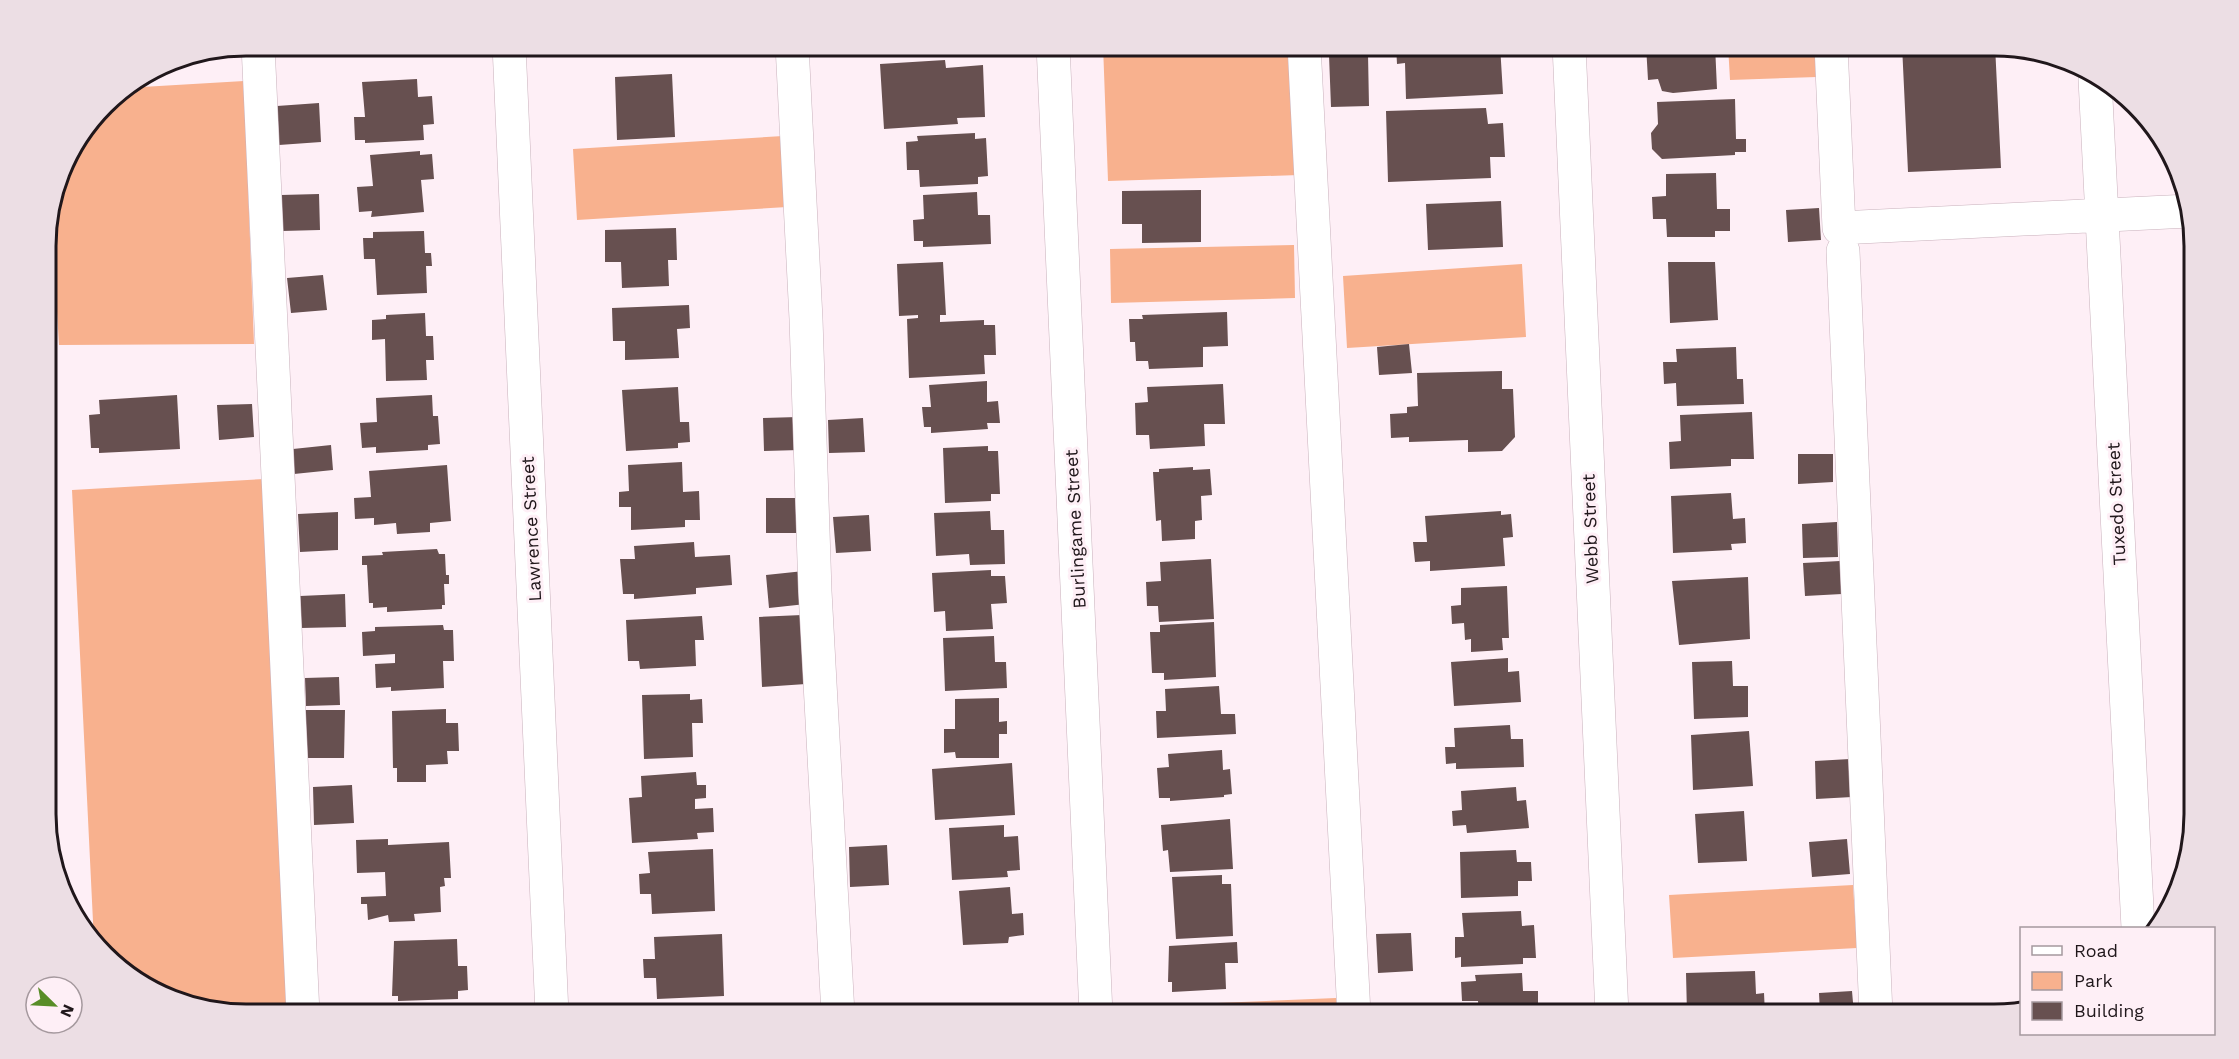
<svg xmlns="http://www.w3.org/2000/svg" width="2239" height="1059" font-family="'Work Sans',sans-serif">
	<style>
		.green { fill: #f8b18e }
		.building { fill: #675050 }
		.lines { fill: none; stroke-linecap: round; stroke-linejoin: round }
		.minor-casing { stroke: #c9b1bc; stroke-width: 34 }
		.minor { stroke: #fff; stroke-width: 33 }
		.labels { text-anchor: middle; dominant-baseline: central; stroke-width: 6; stroke-linejoin: round; paint-order: stroke }
		.street-label { font-size: 18px; fill: #20171b; stroke: #feeff6 }
		.rim { fill: none; stroke: #20171b; stroke-width: 3 }
	</style>
	<rect width="100%" height="100%" fill="#feeff6"/>
	<path class="green" d="M1103,45H1296L1299,175L1108,181Z
		M1728,45H1816L1817,77L1730,80Z
		M244,81L254,344L59,345L51,210L65,157L113,95L125,88Z
		M783,136L787,207L577,220L573,149Z
		M1294,245L1295,298L1111,303L1110,249Z
		M1522,264L1526,337L1347,348L1343,276Z
		M264,479L288,1014H245L168,999L94,942L72,490Z
		M1853,885L1857,948L1673,958L1669,895Z
		M1336,998L1337,1014H1144V1006Z"/>
	<path class="building" d="M1396,45H1500L1503,94L1406,99L1405,63L1397,64Z
		M1646,45H1715L1717,89L1673,93L1662,91L1658,79L1648,80Z
		M1902,45H1995L2001,168L1908,172Z
		M1368,54L1369,106L1331,107L1329,55Z
		M945,60L946,68L983,65L985,117L957,118L958,124L884,129L880,64Z
		M672,74L675,137L617,140L615,77Z
		M417,79L418,97L432,96L434,124L423,125L424,140L365,143V140H355L354,117H365L362,82Z
		M1735,99L1736,139H1746V152H1735V155L1662,159L1652,149L1651,133L1658,124L1657,102Z
		M319,103L321,142L279,145L277,106Z
		M1486,108L1488,124L1503,123L1505,157H1490L1491,178L1388,182L1386,111Z
		M975,133V139L986,138L988,176L978,177V184L920,187L919,170H907L906,142L918,141L917,136Z
		M420,151V155L432,154L434,179L421,180L424,212L371,217L372,211L359,212L357,187L373,186L370,155Z
		M1716,173L1717,209H1730V231H1715V237H1667L1666,219H1653L1652,197L1666,196V174Z
		M1201,190V242L1142,243V224H1122V191Z
		M977,192L978,215H990L991,244L923,247V241H914L913,220L924,219L923,195Z
		M319,194L320,230L282,231L281,195Z
		M1501,201L1503,247L1428,250L1426,204Z
		M1819,208L1821,240L1788,242L1786,210Z
		M676,228L677,260H668L669,286L622,288L621,262H605V230Z
		M424,231L425,253H431L432,266H426L427,293L377,295L375,259H364L363,238H373V232Z
		M943,262L946,315H940V322L984,320V325H995L996,355H984L985,374L909,378L907,319L918,318V315L899,316L897,264Z
		M1668,262H1715L1718,320L1670,323Z
		M323,275L327,310L291,313L287,278Z
		M689,305L690,328L677,329L679,358L625,360V341H613L612,308Z
		M1227,312L1228,346L1203,347V367L1149,369L1148,361H1136L1135,342H1130L1129,319H1143L1142,315Z
		M425,313L426,336H433L434,360H426L427,380L386,381L385,339L372,340V320L386,319V315Z
		M1409,344L1412,373L1379,375L1377,347Z
		M1736,347L1737,379H1743L1744,404L1677,406L1676,383L1664,384L1663,362H1677L1676,349Z
		M1502,371V389H1513L1515,437L1502,451L1468,452V440L1409,442V437L1391,438L1390,414L1407,413V407L1418,406L1417,373Z
		M987,381V402L998,401L1000,423H987L988,429L931,433V427H924L922,407H931L929,385Z
		M1223,384L1225,424H1204L1205,446L1150,449L1149,435H1136L1135,403L1148,402L1147,387Z
		M678,387L680,422H689L690,442L678,443V448L626,451L622,390Z
		M177,395L180,449L99,453V448H91L89,415L100,414L99,400Z
		M432,395L433,416H438L440,444L428,445V450L376,453V447L362,448L360,423L377,422L376,398Z
		M252,404L254,437L219,440L217,405Z
		M1752,412L1754,459H1731V466L1670,469L1669,442L1681,441L1680,415Z
		M798,417L800,450L764,451L763,418Z
		M863,418L865,452L829,453L828,420Z
		M331,445L333,470L294,474L293,449Z
		M988,446V451H998L1000,494H991V501L945,503L943,448Z
		M1798,454H1833V482L1798,484Z
		M682,462L683,492L699,491L700,520H685V527L631,530V507H619V492L629,491L628,465Z
		M447,465L451,521L430,523V532L397,534L396,523L374,525V518L355,519L354,498L371,497L369,471Z
		M1193,467V470L1210,469L1212,495L1201,496L1202,520L1195,521V539L1162,541L1161,520L1156,521L1153,472H1159V469Z
		M1731,493L1733,519L1745,518L1746,543L1731,544L1732,550L1673,553L1671,496Z
		M766,498H797V533H766Z
		M990,511L991,530H1004L1005,564L970,565L969,554L936,556L934,513Z
		M1501,511V515L1511,514L1513,537L1503,538L1505,566L1430,571V561L1415,562L1413,542H1427L1425,516Z
		M338,512V550L300,552L298,514Z
		M869,515L871,551L836,553L833,517Z
		M1837,522L1838,557L1803,558L1802,524Z
		M694,542L695,557L730,555L732,585L696,588V594L634,599V594H623L620,559H635L634,546Z
		M437,549L439,554H445L446,575H449V584H444L445,605H442V609L387,612V607L373,608V603H369L367,565H362V556L383,555L382,552Z
		M1211,559L1214,619L1159,622L1158,606H1147L1146,582L1161,581L1160,562Z
		M1840,561L1842,594L1805,596L1803,563Z
		M991,570V576H1005L1007,603L991,604L993,629L946,631L945,611L934,612L932,573Z
		M804,571L806,604L769,608L766,575Z
		M1748,577L1750,639L1679,645L1672,581Z
		M1507,586L1509,638H1502L1503,650L1471,652V639L1465,640L1464,623L1452,624L1451,606L1461,605V588Z
		M345,594L346,627L301,628L300,596Z
		M802,615L806,684L762,687L759,617Z
		M702,616L704,640H695L696,666L640,669L639,661H628L626,620Z
		M1214,622L1216,677L1164,680V673H1152L1150,632H1160V625Z
		M443,625L444,630H453L454,661H443L444,688L391,691V687L376,688L375,664L395,663V654L363,656L362,632L375,631V627Z
		M994,636L995,662H1006L1007,688L945,691L943,638Z
		M1508,658V672L1519,671L1521,702L1454,706L1451,662Z
		M1732,661L1733,686H1748V717L1694,719L1692,662Z
		M339,677L340,705L306,706L305,678Z
		M1219,686L1221,714H1235L1236,734L1157,738L1156,711H1166L1165,689Z
		M690,694V700L702,699L703,723H692L693,757L644,759L642,695Z
		M999,698V722L1007,721V734H999V758H956L955,752L944,753V729H955V699Z
		M446,709V723H458L459,751H447L448,764L426,765V782H397V768H393L392,711Z
		M305,710H345L344,758H305Z
		M1510,725L1511,739H1523L1524,767L1456,769V763L1446,764L1445,747H1455L1454,728Z
		M1749,731L1753,786L1693,790L1691,735Z
		M1222,750L1223,770L1230,769L1232,794L1224,795V797L1170,801V798H1159L1157,768L1169,767L1168,754Z
		M1850,759L1852,797L1816,799L1815,761Z
		M1012,763L1015,815L935,820L932,769Z
		M696,772L697,785H706V798L695,799V809L713,808L714,832L697,833L698,839L632,843L629,798L642,797L641,776Z
		M352,785L354,823L314,825L313,787Z
		M1516,787L1517,801L1526,800L1529,828L1467,833L1466,825L1453,826L1452,811L1462,810L1461,791Z
		M1744,811L1747,861L1698,863L1695,814Z
		M1230,819L1233,869L1170,872L1168,850L1163,851L1161,825Z
		M1004,825V837L1018,836L1020,870L1007,871L1008,877L952,880L949,828Z
		M388,839V845L449,842L451,878H444L445,886L440,887L441,912L414,914L415,921L389,922L388,915L368,920L367,904H361V897L386,896L385,872L357,873L356,840Z
		M1847,839L1850,874L1812,877L1809,842Z
		M887,845L889,885L850,887L849,847Z
		M713,849L715,911L652,914L651,894H640L639,874L650,873L648,852Z
		M1516,850L1517,862H1531L1532,881H1518V896L1461,898L1460,852Z
		M1222,875V884H1231L1233,936L1176,939L1172,877Z
		M1010,887L1012,914L1023,913L1024,935L1009,937L1008,943L963,945L959,891Z
		M1521,911L1522,926L1534,925L1536,958H1523V964L1461,967V957L1455,958V937H1464L1462,913Z
		M1411,933L1413,971L1378,973L1376,934Z
		M722,934L724,996L657,999L656,978H644L643,959H655L654,937Z
		M457,939L458,966H467L468,990L458,991V999L398,1001V996H392L394,941Z
		M1237,942L1238,963H1225L1226,989L1172,992V982H1168L1169,946Z
		M1755,971L1756,994L1764,993L1765,1014H1687L1686,973Z
		M1522,973L1523,991H1538V1013L1479,1014L1478,1001H1462L1461,982L1476,981L1475,975Z
		M1852,991L1854,1014H1820L1819,993Z"/>
	<g class="lines">
		<g class="minor-casing">
			<path id="minor" d="M258,45L303,1014
				M509,45L552,1014
				M792,45L806,319L815,591L838,1014
				M1053,45L1096,1014
				M1304,45L1354,1014
				M1569,45L1612,1014
				M1831,45L1839,228L2189,211
				M2095,79L2138,928
				M1843,251L1876,1014"/>
		</g>
		<use href="#minor" class="minor"/>
	</g>
	<g class="labels">
		<g class="street-label">
			<text transform="translate(2116 504) rotate(-93)">Tuxedo Street</text>
			<text transform="translate(531 529) rotate(-93)">Lawrence Street</text>
			<text transform="translate(1075 529) rotate(-93)">Burlingame Street</text>
			<text transform="translate(1590 529) rotate(-92)">Webb Street</text>
		</g>
	</g>
	<path d="M0 0H2239V1059H0ZM246 56H1994A190 190 0 0 1 2184 246V814A190 190 0 0 1 1994 1004H246A190 190 0 0 1 56 814V246A190 190 0 0 1 246 56Z" fill="#ecdee4" fill-rule="evenodd"/>
	<path class="rim" d="M246 56H1994A190 190 0 0 1 2184 246V814A190 190 0 0 1 1994 1004H246A190 190 0 0 1 56 814V246A190 190 0 0 1 246 56Z"/>
	<rect x="2020" y="927" width="195" height="108" fill="#feeff6" stroke="#a5999e" stroke-width="1.5"/>
	<rect x="2032" y="946" width="30" height="9" fill="#ffffff" stroke="#a5999e" stroke-width="1.5"/>
	<text x="2074" y="957" font-size="18" fill="#20171b">Road</text>
	<rect x="2032" y="972" width="30" height="18" fill="#f8b18e" stroke="#a5999e" stroke-width="1.5"/>
	<text x="2074" y="987" font-size="18" fill="#20171b">Park</text>
	<rect x="2032" y="1002" width="30" height="18" fill="#675050" stroke="#a5999e" stroke-width="1.5"/>
	<text x="2074" y="1017" font-size="18" fill="#20171b">Building</text>
	<g transform="translate(54 1005) rotate(114)"><circle r="28" fill="#feeff6" stroke="#a5999e" stroke-width="1.5"/>
	<path d="M0-4.5L10 22L0 15L-10 22Z" fill="#588d27"/>
	<text y="-9" font-size="16" font-weight="bold" text-anchor="middle" fill="#20171b">N</text>
	</g>
</svg>
